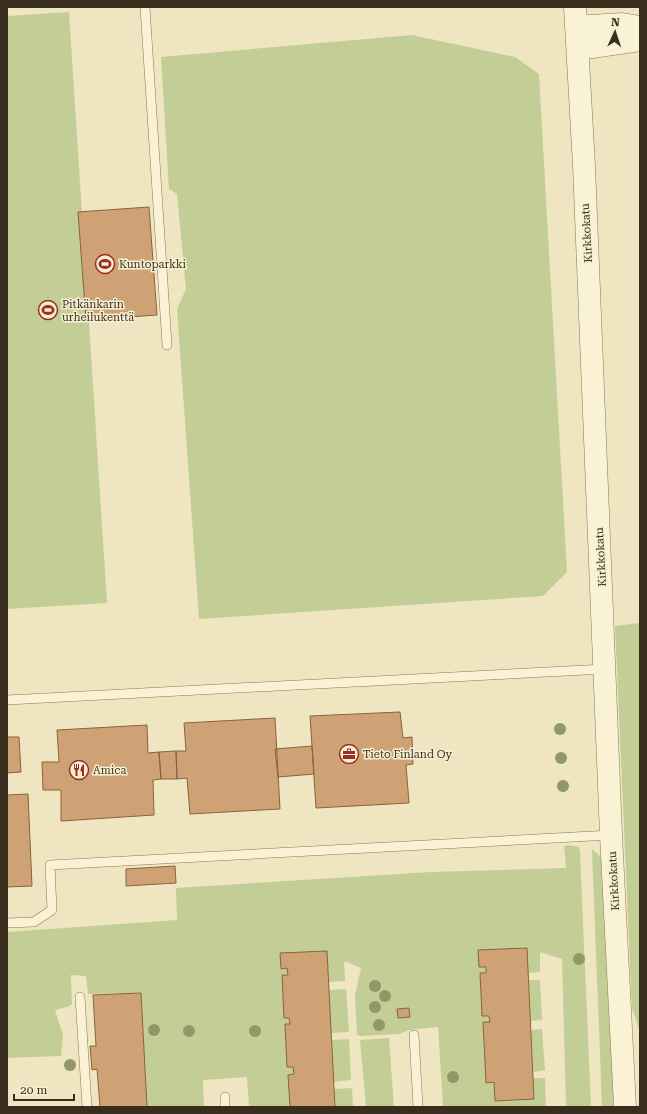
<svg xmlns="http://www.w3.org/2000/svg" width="647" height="1114" font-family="'Roboto Serif',serif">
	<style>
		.green { fill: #c2ce95 }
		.building { fill: #cfa276; stroke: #8a623d }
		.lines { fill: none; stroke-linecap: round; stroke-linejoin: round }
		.service-casing { stroke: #8a7758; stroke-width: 10 }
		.tertiary-casing { stroke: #8a7758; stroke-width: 23 }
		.service { stroke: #faf2d5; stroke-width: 9 }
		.tertiary { stroke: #faf2d5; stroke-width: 22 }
		.tree { fill: #92976a }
		.labels { text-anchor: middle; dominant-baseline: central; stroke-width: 3; stroke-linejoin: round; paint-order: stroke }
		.street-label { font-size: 11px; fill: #392d1d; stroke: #f7efd1 }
		.poi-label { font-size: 11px; fill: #392d1d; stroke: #f7efd1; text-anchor: start }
	</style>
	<rect width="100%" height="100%" fill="#efe6c1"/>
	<path class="green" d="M69,12L107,603L7,609V16Z
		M412,35L515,57L539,74L567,572L543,596L199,619L177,309L186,289L177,194L169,189L161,57Z
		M640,623V1033L632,1007L615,626Z
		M567,845L579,847L580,851L591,1107H566L562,959L540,952V972L528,973L486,967V973H480L482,1016H489L490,1022H483L486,1082H494L495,1101L534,1099L533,1078H545L546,1107H443L438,1027L409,1030L399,1034L361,1036L357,1035L355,995L361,968L347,962H344L345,981L328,982L327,951L281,968H287L288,975L282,976L284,1018H289L290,1024L285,1025L287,1067H293L294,1074L288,1075L290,1107H249L247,1077L203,1080L204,1107H147L141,993L88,994L86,976L71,975L72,1004L70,1006L55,1010L63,1035L61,1056L7,1058V932L177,920L176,888L431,872L566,868L564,847Z
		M592,849L602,858L615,1107H602Z
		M529,980H540L542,1020L530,1021Z
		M346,989L349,1032L331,1033L329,990Z
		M542,1029L545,1070L533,1072L531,1030Z
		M389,1038L394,1107H366L360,1040Z
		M349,1039L351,1080L333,1082L331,1040Z
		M352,1088L353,1107H335L334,1089Z"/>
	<path class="building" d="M149,207L157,315L86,320L78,212Z
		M400,712L403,738L412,737L413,764L406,765L409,803L316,808L310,716Z
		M275,718L280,809L190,814L187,778L177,779L176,751H186L184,723Z
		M147,725L148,753L159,752L161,779L153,780L154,815L61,821V790H43L42,762H59L57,730Z
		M7,737H19L21,772L7,773Z
		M312,746L314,774L278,777L275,749Z
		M176,751L177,779H161L159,752Z
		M28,794L32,886L7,887V795Z
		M175,866L176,883L126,886V869Z
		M527,948L534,1099L495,1101L494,1082L486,1083L483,1022H490L489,1016H482L480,973H486V967H479L478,950Z
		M327,951L335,1107H290L288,1075L294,1074L293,1067H287L285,1024H290L289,1018H284L282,975H288L287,968L281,969L280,953Z
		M141,993L147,1107H100L97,1069L92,1070L90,1046H96L93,995Z
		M409,1008L410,1017L398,1018L397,1009Z"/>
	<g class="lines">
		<g class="service-casing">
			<path id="service" d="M145,7L167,345
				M7,700L605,669
				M7,923L34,922L52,910L50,865L611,835
				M80,997L87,1107
				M414,1035L418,1107
				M225,1097V1107"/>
		</g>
		<g class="tertiary-casing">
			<path id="tertiary" d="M575,7L584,166L611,835L625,1107
				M576,27L622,24L640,27
				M578,49L640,40"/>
		</g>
		<use href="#service" class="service"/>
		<use href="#tertiary" class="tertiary"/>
	</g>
	<g class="tree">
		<circle cx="560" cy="729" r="6"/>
		<circle cx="561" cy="758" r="6"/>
		<circle cx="563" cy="786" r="6"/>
		<circle cx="579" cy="959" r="6"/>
		<circle cx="375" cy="986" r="6"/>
		<circle cx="385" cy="996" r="6"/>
		<circle cx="375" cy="1007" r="6"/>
		<circle cx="379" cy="1025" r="6"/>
		<circle cx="154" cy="1030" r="6"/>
		<circle cx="189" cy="1031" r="6"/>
		<circle cx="255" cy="1031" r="6"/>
		<circle cx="70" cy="1065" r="6"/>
		<circle cx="453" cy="1077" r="6"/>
	</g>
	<defs>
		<g id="stadium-ring" transform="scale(1)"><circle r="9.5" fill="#f7efd1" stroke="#9b2f26" stroke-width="1.5"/><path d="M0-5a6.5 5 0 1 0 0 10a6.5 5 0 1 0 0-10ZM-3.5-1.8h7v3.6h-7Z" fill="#9b2f26"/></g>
		<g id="office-ring" transform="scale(1)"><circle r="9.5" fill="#f7efd1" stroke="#9b2f26" stroke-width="1.5"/><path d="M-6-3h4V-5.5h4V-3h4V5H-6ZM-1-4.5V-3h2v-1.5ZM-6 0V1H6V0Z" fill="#9b2f26"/></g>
		<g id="restaurant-ring" transform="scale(1)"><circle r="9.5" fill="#f7efd1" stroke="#9b2f26" stroke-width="1.5"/><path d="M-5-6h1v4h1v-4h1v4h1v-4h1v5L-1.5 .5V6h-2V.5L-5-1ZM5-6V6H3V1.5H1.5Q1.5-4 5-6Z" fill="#9b2f26"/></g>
	</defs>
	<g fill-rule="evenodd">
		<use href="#stadium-ring" x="105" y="264"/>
		<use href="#stadium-ring" x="48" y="310"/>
		<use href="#office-ring" x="349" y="754"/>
		<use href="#restaurant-ring" x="79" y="770"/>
	</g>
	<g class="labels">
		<g class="street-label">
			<text transform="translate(587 233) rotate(-93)">Kirkkokatu</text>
			<text transform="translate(601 557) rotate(-93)">Kirkkokatu</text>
			<text transform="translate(614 881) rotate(-93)">Kirkkokatu</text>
		</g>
		<g class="poi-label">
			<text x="119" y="264">Kuntoparkki</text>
			<text x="62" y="304">Pitkänkarin<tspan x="62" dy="13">urheilukenttä</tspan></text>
			<text x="363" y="754">Tieto Finland Oy</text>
			<text x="93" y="770">Amica</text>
		</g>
	</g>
	<rect width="647" height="1114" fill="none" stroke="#392d1d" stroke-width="16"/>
	<g transform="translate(615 32) rotate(3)" stroke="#f7efd1" stroke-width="3" paint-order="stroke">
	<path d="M0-3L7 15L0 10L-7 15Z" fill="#392d1d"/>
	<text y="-6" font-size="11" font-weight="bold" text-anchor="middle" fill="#392d1d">N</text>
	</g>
	<path d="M14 1094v6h60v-6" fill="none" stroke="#392d1d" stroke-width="2"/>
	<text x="20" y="1094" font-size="12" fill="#392d1d" stroke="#f7efd1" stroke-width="3" paint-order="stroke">20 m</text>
</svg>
